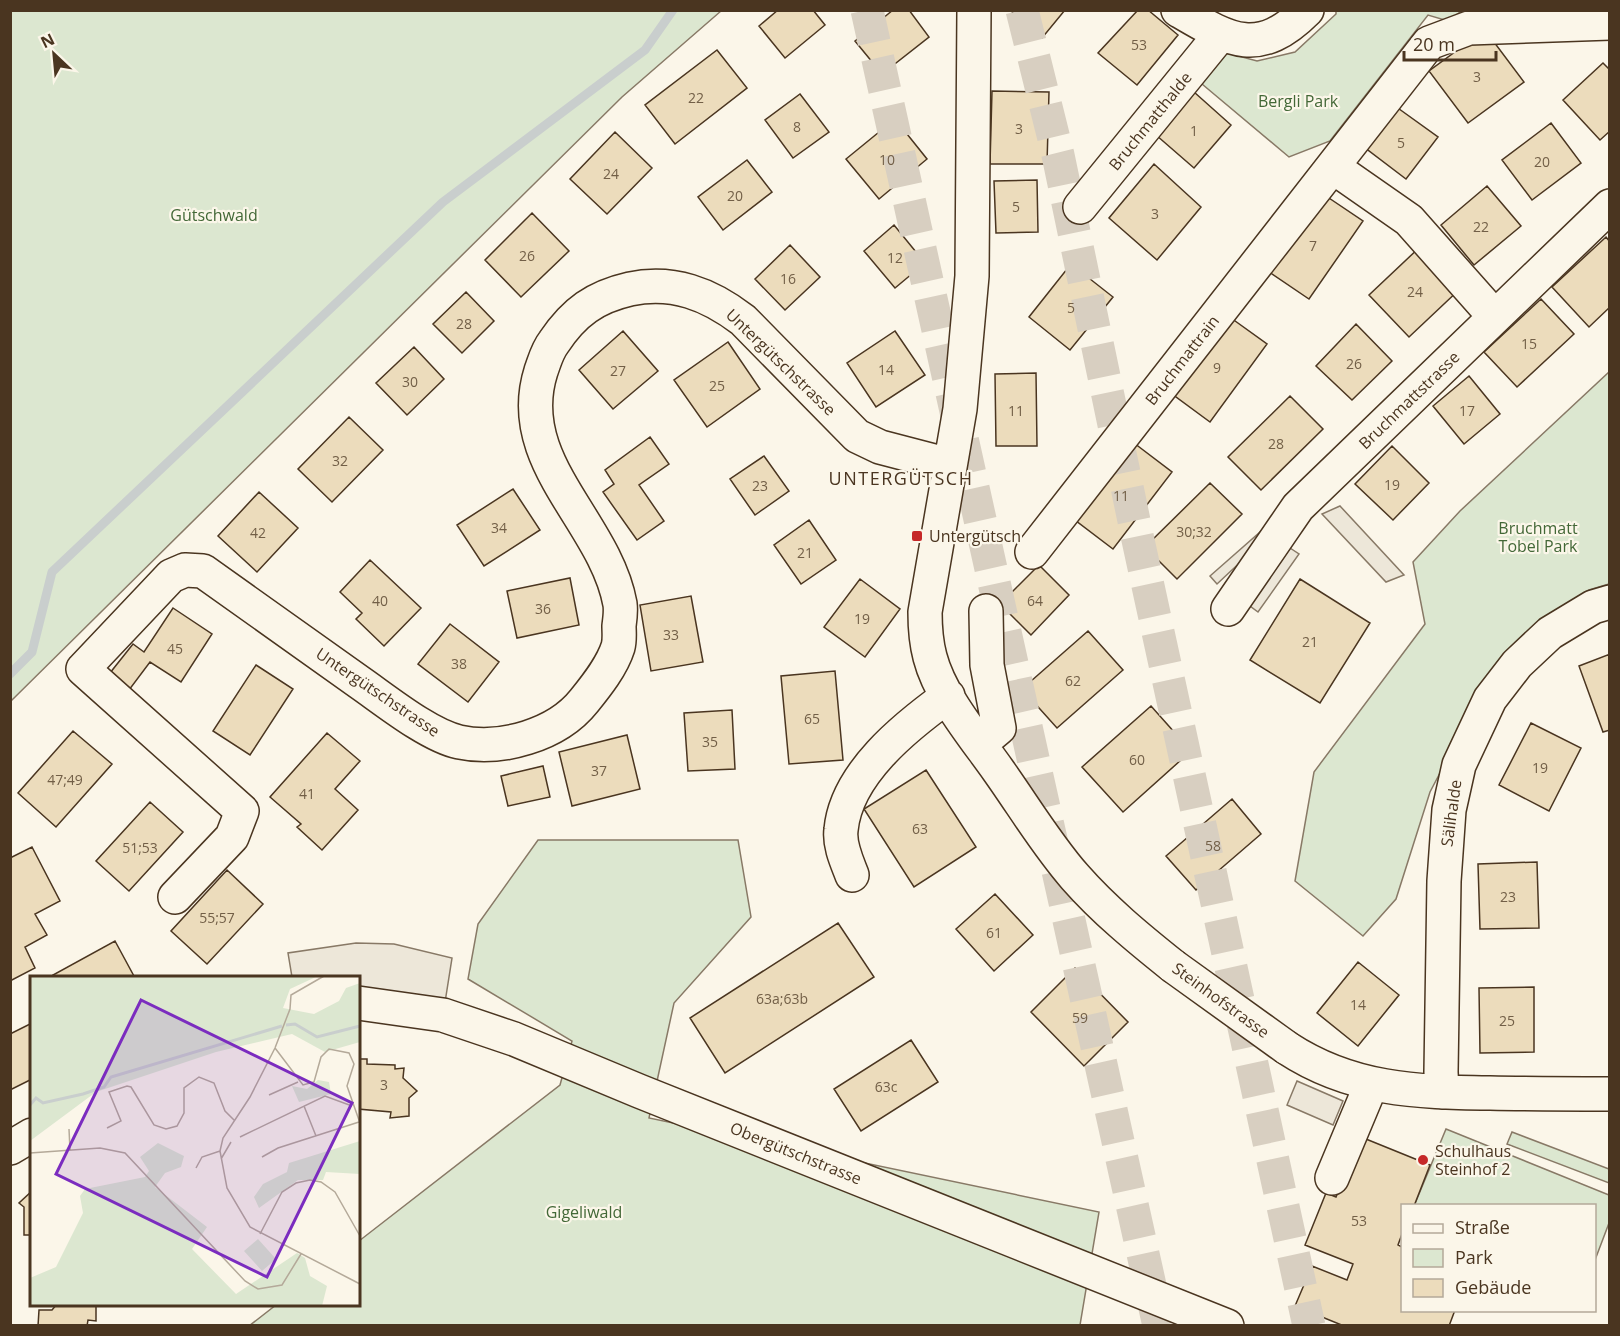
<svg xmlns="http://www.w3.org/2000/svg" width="1620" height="1336" font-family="'Open Sans',sans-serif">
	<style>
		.green { fill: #dce7d0; stroke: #887966; stroke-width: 1.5 }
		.parking { fill: #ede7d9; stroke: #887966; stroke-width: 1.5 }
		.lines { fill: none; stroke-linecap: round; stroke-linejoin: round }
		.stream { stroke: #c9cecd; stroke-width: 9 }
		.building { fill: #ecdcbc; stroke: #4a3520; stroke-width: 1.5 }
		.highway-tunnel { stroke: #d8cfc1; stroke-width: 33; stroke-dasharray: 33 16; stroke-linecap: butt }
		.minor-casing { stroke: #4a3520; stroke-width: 36 }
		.minor { stroke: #fbf6e9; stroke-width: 33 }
		.minor-bridge-casing { stroke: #4a3520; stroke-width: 36; stroke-linecap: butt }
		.minor-bridge { stroke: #fbf6e9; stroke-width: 33 }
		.poi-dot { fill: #c62828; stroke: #fbf6e9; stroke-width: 2 }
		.labels { text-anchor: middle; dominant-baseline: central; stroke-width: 4.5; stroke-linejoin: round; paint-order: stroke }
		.number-label { font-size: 14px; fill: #725f47 }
		.park-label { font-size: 16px; fill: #436837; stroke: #fbf6e9 }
		.street-label { font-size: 16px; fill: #4a3520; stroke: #fbf6e9 }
		.poi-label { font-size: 16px; fill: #4a3520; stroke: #fbf6e9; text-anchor: start }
		.neighbourhood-label { font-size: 18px; letter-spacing: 1.5px; fill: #4a3520; stroke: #fbf6e9 }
		.inset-river { fill: none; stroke: #c9cecd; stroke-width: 3 }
		.inset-road { fill: none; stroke: #b4a999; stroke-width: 1.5 }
		.view { fill: #7b2cbf; fill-opacity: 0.15; stroke: #7b2cbf; stroke-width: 3 }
		.inset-edge { fill: none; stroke: #4a3520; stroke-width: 3 }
	</style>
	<rect width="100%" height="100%" fill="#fbf6e9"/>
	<path class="green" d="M11,10H721V11L622,97L11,701Z
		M1459,10L1460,12L1448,21L1428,15L1330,141L1289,157L1196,79L1220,51L1257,61L1295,52L1336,14V11Z
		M1609,372V584L1589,590L1550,614L1520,640L1482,693L1430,792L1396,899L1363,936L1295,881L1314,772L1425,624L1413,562L1460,511Z
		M538,840H738L751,917L674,1003L649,1118L1099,1212L1080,1325L249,1326L276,1305L358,1304L359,1241L560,1085L572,1041L468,979L478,924Z
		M1446,1129L1609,1195V1223L1595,1260L1594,1206H1414Z
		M1512,1132L1609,1169V1183L1507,1144Z"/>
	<path class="parking" d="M1292,504L1297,509L1217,584L1210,576Z
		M1340,506L1404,575L1386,582L1322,514Z
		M1290,548L1299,554L1258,612L1250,606Z
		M356,943L394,944L452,958L443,1015L359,1003L358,978L292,977L288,953Z
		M1297,1081L1343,1101L1333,1125L1287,1105Z"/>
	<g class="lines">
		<path class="stream" d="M10,674L32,652L52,572L443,202L645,50L673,10"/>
	</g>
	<path class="building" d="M778,10H813L825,25L785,58L759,26Z
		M893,10H909L929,37L882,74L855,41Z
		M1010,10H1065L1042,38Z
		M1138,10H1148L1178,35L1137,85L1098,53Z
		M1485,30L1524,82L1468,123L1429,71Z
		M717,50L747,88L675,144L645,105Z
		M1603,63L1610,70V131L1600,140L1563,100Z
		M992,91L1049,92L1047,164H990Z
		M1194,92L1231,125L1194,168L1156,135Z
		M800,94L829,132L793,158L765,120Z
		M1395,106L1438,137L1406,179L1364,147Z
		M895,119L927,159L879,199L846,159Z
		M1551,123L1581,163L1532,200L1502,160Z
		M615,132L652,168L607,214L570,179Z
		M747,160L772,192L723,230L698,197Z
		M1154,164L1201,207L1157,260L1109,218Z
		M1037,180L1038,232L996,233L994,181Z
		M1487,186L1521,226L1474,265L1441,225Z
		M1317,190L1363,221L1309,299L1263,268Z
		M532,213L569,251L521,297L485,260Z
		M894,225L925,263L895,288L864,251Z
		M1606,237L1610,242V307L1589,327L1552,287Z
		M790,245L820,277L785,310L755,279Z
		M1422,245L1462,287L1409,337L1369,295Z
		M1071,264L1113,297L1070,350L1029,317Z
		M466,292L494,321L462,353L433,324Z
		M1541,299L1574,334L1517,387L1484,352Z
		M1224,313L1267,344L1210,422L1168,391Z
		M1356,324L1392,361L1352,400L1316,366Z
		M623,331L658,371L613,409L579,370Z
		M895,331L925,375L876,407L847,363Z
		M728,342L760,389L707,427L674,380Z
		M414,347L444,379L407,415L376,383Z
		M1036,373L1037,446H996L995,374Z
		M1469,376L1500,414L1464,444L1433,406Z
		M1290,396L1323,429L1261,490L1228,457Z
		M349,417L383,450L332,502L298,469Z
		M650,437L669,464L639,485L664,521L637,540L603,492L614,484L605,470Z
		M1130,440L1172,472L1113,549L1071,517Z
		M1392,446L1429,483L1393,520L1355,484Z
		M764,456L789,491L755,515L730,479Z
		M1210,483L1242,514L1177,579L1145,547Z
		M513,489L540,530L484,566L457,525Z
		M259,492L298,528L257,572L218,536Z
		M809,520L836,560L801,584L774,545Z
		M370,560L421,608L384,646L356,619L362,613L340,592Z
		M1039,565L1069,595L1031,635L1000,604Z
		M570,578L579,625L517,638L507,591Z
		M860,579L900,609L865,657L824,627Z
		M1300,579L1370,623L1320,703L1250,660Z
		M691,596L703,662L651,671L640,605Z
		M173,608L212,634L181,682L150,662L126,694L106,678L133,644L144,652Z
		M450,624L499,662L468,702L418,664Z
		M1088,631L1123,670L1057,728L1022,689Z
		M1610,654V730L1603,732L1579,666Z
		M256,665L293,689L250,755L213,731Z
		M835,671L843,760L789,764L781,676Z
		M1151,706L1191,751L1123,812L1082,767Z
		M732,710L735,769L688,771L684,713Z
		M1531,723L1581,748L1549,811L1499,785Z
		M73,731L112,764L56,827L18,793Z
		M327,733L360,761L335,789L358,810L322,850L297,827L301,824L270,797Z
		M627,735L640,789L572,806L559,752Z
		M543,766L550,797L508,806L501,776Z
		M926,770L976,847L914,887L864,809Z
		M1232,799L1261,834L1196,890L1166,856Z
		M150,802L183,832L129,891L96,861Z
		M32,847L60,901L35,914L47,935L25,947L35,968L10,981V858Z
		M1537,862L1539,928L1480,929L1478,864Z
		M227,870L263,904L207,964L171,931Z
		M995,894L1033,935L994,971L956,929Z
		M838,923L874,977L725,1073L690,1018Z
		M115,941L135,978H55L53,975Z
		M1358,962L1399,995L1358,1046L1317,1013Z
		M1075,968L1128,1022L1084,1066L1031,1012Z
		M1534,987V1052L1480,1053L1479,988Z
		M32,1023V1079L10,1090V1034Z
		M911,1040L938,1082L861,1131L834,1089Z
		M358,1059H367V1064L395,1065V1069L404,1068L403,1078L417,1091L409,1098V1116L390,1118L391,1112L358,1109Z
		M1361,1137L1430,1165L1414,1206H1402V1234L1398,1245L1402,1247V1310H1455L1449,1326H1344L1295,1306L1312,1266L1347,1280L1353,1264L1305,1245L1326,1193L1336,1197Z
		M32,1191V1235H24V1207L19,1203Z
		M57,1304H96V1321L88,1320L87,1326H38L39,1310H52Z"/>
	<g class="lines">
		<path class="highway-tunnel" d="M867,10L1159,1326
			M1022,10L1058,155L1138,540L1309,1326"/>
		<g class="minor-casing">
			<path id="minor" d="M974,10L972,276L960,409L925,612C925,627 926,642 930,657C940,696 974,736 998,770C1023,805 1046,844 1075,877C1104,910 1138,938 1173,966
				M1178,10C1229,40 1258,59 1307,10
				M1333,167L1409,220L1495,317
				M1080,207L1220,35
				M1032,552L1429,43L1469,28L1610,23
				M1228,609L1298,507L1610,206
				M980,744L999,728L987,665L986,611
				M852,875C847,862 839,845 841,830C846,774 905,727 948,696
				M175,897L232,837L242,811L83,669L171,576L185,570L203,571C255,608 307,645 359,682C385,700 428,735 459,742C501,751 557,735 584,701C597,685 612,666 618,647C620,640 619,632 619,626C620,619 621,611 620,604C605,521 512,462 541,371C545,360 547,351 554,342C574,312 595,297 630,289C673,280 709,294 743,320L857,436L880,447L949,465
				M358,1003L443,1015L514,1039L639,1091L1227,1326
				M1287,1048C1351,1090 1416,1092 1490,1093C1530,1094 1570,1094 1610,1094
				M1442,1092L1441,1072L1444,881L1449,810L1459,765L1490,699L1517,664L1550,633L1593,607L1610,602
				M10,1148L32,1135
				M1332,1178L1371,1085"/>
		</g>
		<use href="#minor" class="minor"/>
		<g class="minor-bridge-casing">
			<path id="minor-bridge" d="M1173,966L1287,1048"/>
		</g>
		<use href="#minor-bridge" class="minor-bridge"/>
	</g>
	<g class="poi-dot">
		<rect x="911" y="530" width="12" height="12" rx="3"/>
		<circle cx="1423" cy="1160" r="6"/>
	</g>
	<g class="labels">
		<g class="number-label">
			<text x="1139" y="44">53</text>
			<text x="1477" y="76">3</text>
			<text x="696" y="97">22</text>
			<text x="797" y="126">8</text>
			<text x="1019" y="128">3</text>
			<text x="1194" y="130">1</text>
			<text x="1401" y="142">5</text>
			<text x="887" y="159">10</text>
			<text x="1542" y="161">20</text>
			<text x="611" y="173">24</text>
			<text x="735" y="195">20</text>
			<text x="1016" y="206">5</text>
			<text x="1155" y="213">3</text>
			<text x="1481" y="226">22</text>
			<text x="1313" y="245">7</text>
			<text x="527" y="255">26</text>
			<text x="895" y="257">12</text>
			<text x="788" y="278">16</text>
			<text x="1415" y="291">24</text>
			<text x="1071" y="307">5</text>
			<text x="464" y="323">28</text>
			<text x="1529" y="343">15</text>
			<text x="1354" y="363">26</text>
			<text x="1217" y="367">9</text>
			<text x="886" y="369">14</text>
			<text x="618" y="370">27</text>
			<text x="410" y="381">30</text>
			<text x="717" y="385">25</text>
			<text x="1016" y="410">11</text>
			<text x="1467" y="410">17</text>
			<text x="1276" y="443">28</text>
			<text x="340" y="460">32</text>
			<text x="1392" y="484">19</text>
			<text x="760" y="485">23</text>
			<text x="1121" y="495">11</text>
			<text x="499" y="527">34</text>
			<text x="1194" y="531">30;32</text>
			<text x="258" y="532">42</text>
			<text x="805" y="552">21</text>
			<text x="380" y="600">40</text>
			<text x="1035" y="600">64</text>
			<text x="543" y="608">36</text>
			<text x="862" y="618">19</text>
			<text x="671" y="634">33</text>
			<text x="1310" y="641">21</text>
			<text x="175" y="648">45</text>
			<text x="459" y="663">38</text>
			<text x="1073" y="680">62</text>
			<text x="812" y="718">65</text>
			<text x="710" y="741">35</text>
			<text x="1137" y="759">60</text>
			<text x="1540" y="767">19</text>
			<text x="599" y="770">37</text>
			<text x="65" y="779">47;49</text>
			<text x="307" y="793">41</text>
			<text x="920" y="828">63</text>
			<text x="1213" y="845">58</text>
			<text x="140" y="847">51;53</text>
			<text x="1508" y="896">23</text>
			<text x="217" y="917">55;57</text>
			<text x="994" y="932">61</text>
			<text x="782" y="998">63a;63b</text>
			<text x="1358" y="1004">14</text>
			<text x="1080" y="1017">59</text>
			<text x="1507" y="1020">25</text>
			<text x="384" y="1084">3</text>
			<text x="886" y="1086">63c</text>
			<text x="1359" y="1220">53</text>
		</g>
		<g class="park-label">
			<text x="1298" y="101">Bergli Park</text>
			<text x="214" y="215">Gütschwald</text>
			<text x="1538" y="528">Bruchmatt<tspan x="1538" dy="18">Tobel Park</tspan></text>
			<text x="584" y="1212">Gigeliwald</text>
		</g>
		<g class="street-label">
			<text transform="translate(1150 121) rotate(-51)">Bruchmatthalde</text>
			<text transform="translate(1182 360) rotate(-52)">Bruchmattrain</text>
			<text transform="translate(781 362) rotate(44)">Untergütschstrasse</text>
			<text transform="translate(1409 400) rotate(-44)">Bruchmattstrasse</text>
			<text transform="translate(378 692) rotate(34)">Untergütschstrasse</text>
			<text transform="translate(1451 813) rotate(-82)">Sälihalde</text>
			<text transform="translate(1221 1000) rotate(36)">Steinhofstrasse</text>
			<text transform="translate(796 1153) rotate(22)">Obergütschstrasse</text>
		</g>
		<g class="poi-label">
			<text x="929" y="536">Untergütsch</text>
			<text x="1435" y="1151">Schulhaus<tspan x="1435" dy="18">Steinhof 2</tspan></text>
		</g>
		<g class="neighbourhood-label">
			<text x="901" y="478">UNTERGÜTSCH</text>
		</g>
	</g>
	<g transform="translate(30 976)">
		<rect width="330" height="330" fill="#fbf6e9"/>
		<path d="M0,0H288L260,13L253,32L284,38L309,25L316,12L330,7V66L295,76L262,58L186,76L66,116L0,165ZM288,104L299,106L301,118L269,126L262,110L277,113ZM330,165V198L296,196L293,204H268L229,232L224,221L233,208L257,196L259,187ZM128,167L154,180L151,191L135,197L125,211L177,251L162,273L206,318L267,277L275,282L280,300L297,310L292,330H0V302L26,291L53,237L50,220L55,213L115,201L119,195L110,181ZM228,263L246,283L232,295L214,275Z" fill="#dce7d0"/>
		<path class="inset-river" d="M256,49L265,48L287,61L330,50M0,129L6,122L13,127L53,118L74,111L81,101L252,50"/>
		<path class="inset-road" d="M294,0L261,19L260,33L245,72L220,121L193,162L190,175L197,212L220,251L330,308M245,72L273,109L284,106L291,81L299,73L319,77L324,88L317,110L330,147M239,119L268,106M274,130L286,160M77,152L91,145L79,116L97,110L101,111L124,149L136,153L147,150L154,137V112L169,101L184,107L195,135L205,145M39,153L40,174M210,161L295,120L322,130M0,177L70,172L95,177L215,305L228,313L252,309L271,278M232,181L248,172L329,146M191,183L201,166M166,192L172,181L190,175M230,258L252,216L266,207L280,204L291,206L305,216L330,260"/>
		<path class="view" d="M111,24L322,127L237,301L26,198Z"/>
		<rect width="330" height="330" class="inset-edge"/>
	</g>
	<rect width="1620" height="1336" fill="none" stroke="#4a3520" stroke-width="24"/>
	<rect x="1401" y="1204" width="195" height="108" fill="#fbf6e9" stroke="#b4a999" stroke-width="1.5"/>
	<rect x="1413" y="1224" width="30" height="9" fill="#fbf6e9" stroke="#b4a999" stroke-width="1.5"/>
	<text x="1455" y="1234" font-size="18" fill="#4a3520">Straße</text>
	<rect x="1413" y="1249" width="30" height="18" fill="#dce7d0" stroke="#b4a999" stroke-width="1.5"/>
	<text x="1455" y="1264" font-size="18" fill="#4a3520">Park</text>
	<rect x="1413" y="1279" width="30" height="18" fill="#ecdcbc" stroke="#b4a999" stroke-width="1.5"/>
	<text x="1455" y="1294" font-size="18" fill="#4a3520">Gebäude</text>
	<g transform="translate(54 54) rotate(334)" stroke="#fbf6e9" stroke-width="4.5" paint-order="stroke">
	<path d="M0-4.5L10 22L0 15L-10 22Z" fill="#4a3520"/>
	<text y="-9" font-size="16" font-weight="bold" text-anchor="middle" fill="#4a3520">N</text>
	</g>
	<path d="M1404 51v9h92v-9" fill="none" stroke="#4a3520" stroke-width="3"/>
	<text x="1413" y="51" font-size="18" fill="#4a3520" stroke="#fbf6e9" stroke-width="4.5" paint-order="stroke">20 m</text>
</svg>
